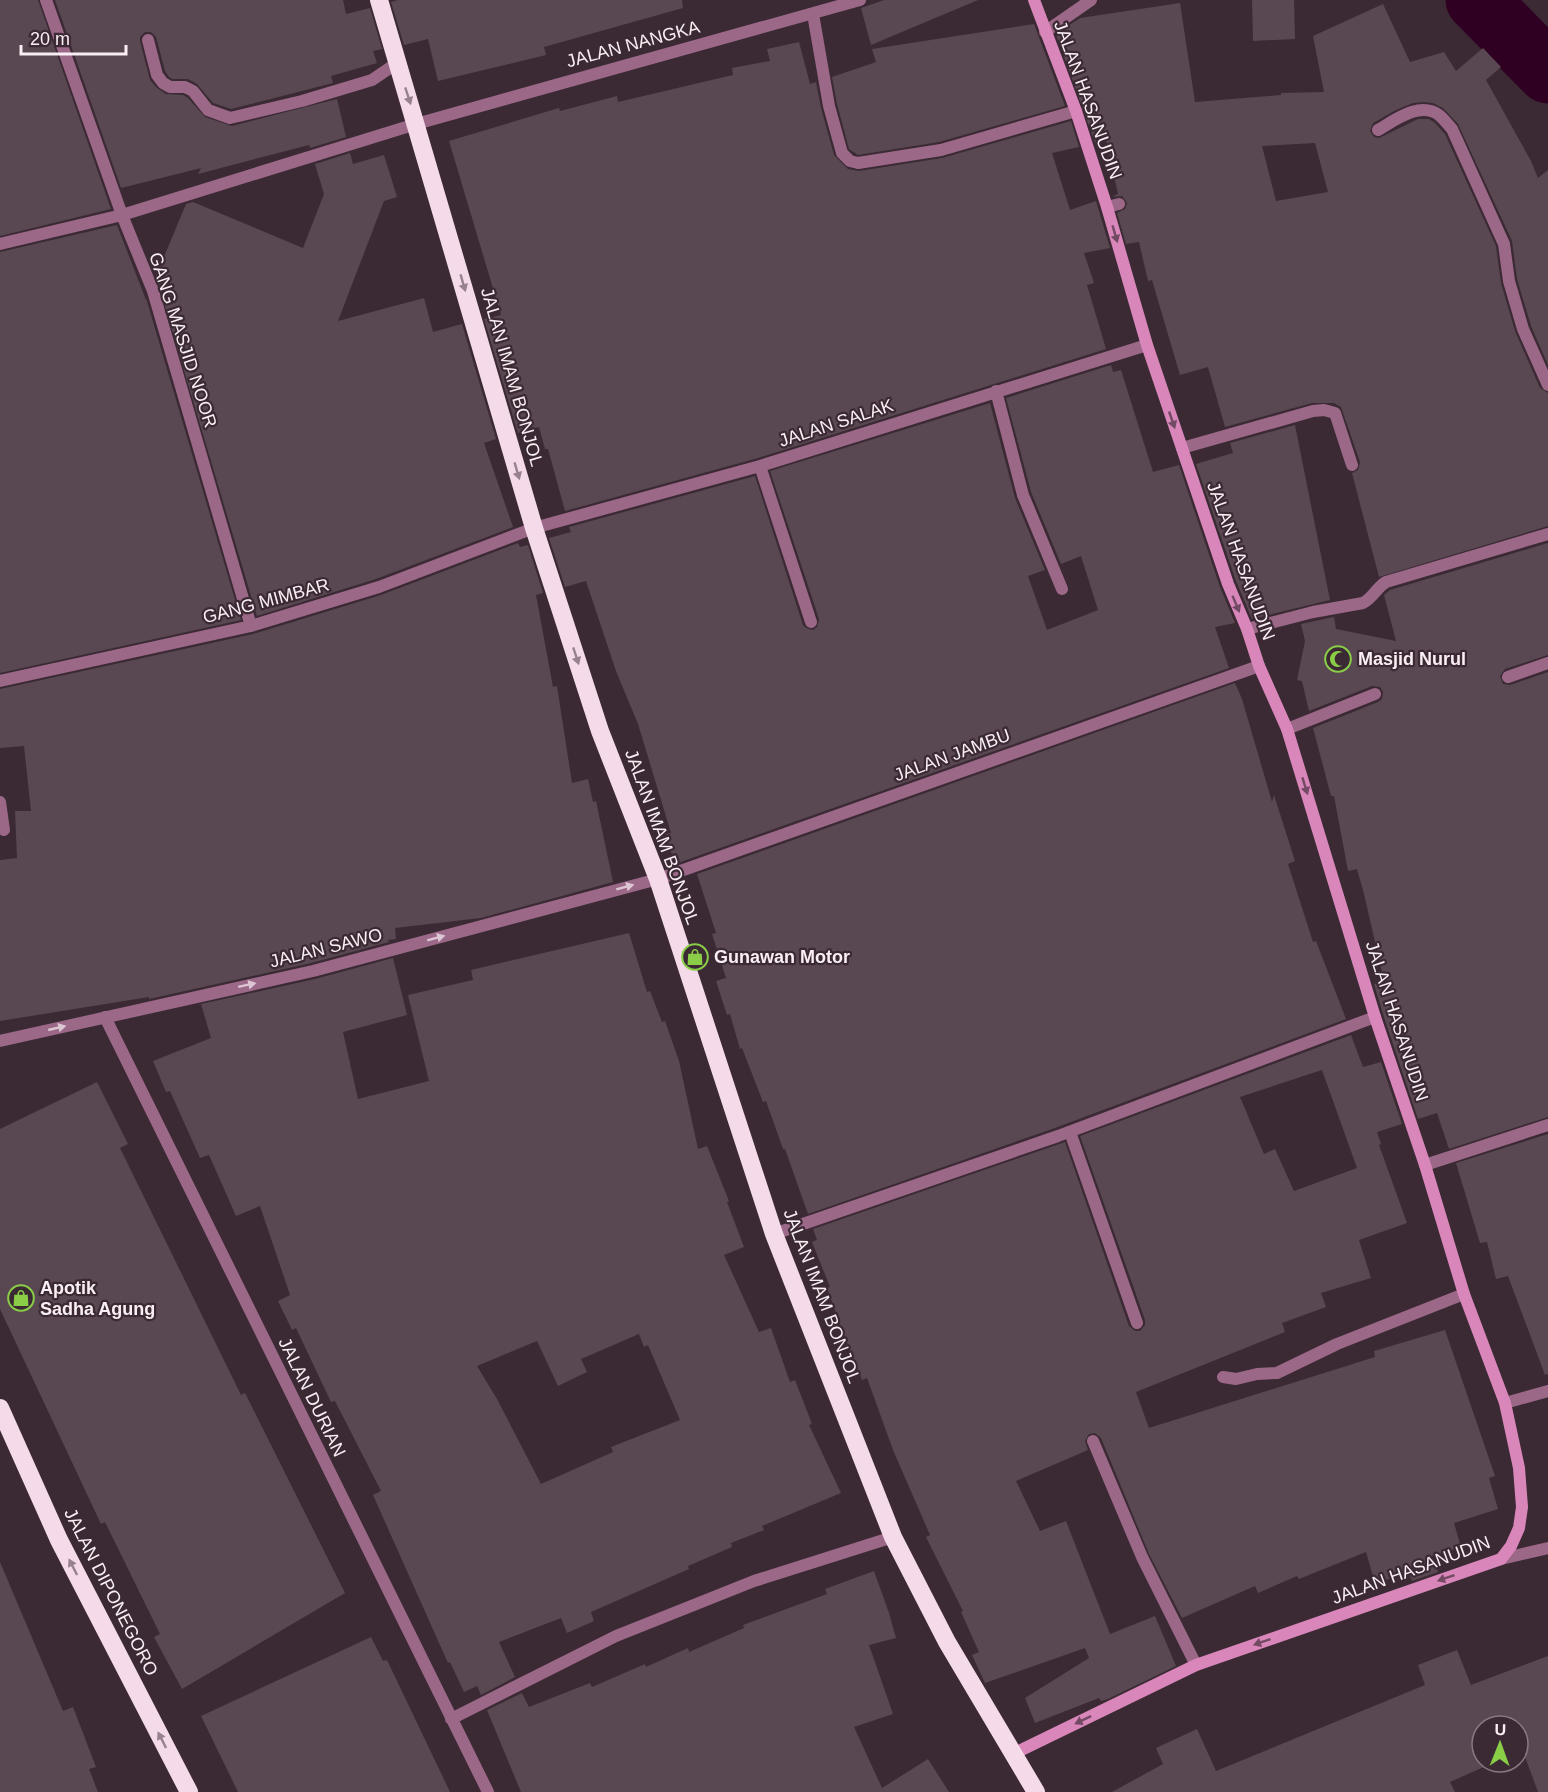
<svg xmlns="http://www.w3.org/2000/svg" width="1548" height="1792" font-family="Helvetica,sans-serif">
	<style>
		.lines { fill: none; stroke-linecap: round; stroke-linejoin: round }
		.river { stroke: #300022; stroke-width: 63 }
		.building { fill: #594751; fill-rule: evenodd }
		.lane { stroke: #9c6888; stroke-width: 12 }
		.street { stroke: #9c6888; stroke-width: 12 }
		.secondary { stroke: #d986ba; stroke-width: 12 }
		.highway { stroke: #f5dbea; stroke-width: 18 }
		.oneway { fill: #98828f }
		.oneway2 { fill: #724a63 }
		.oneway3 { fill: #ddc6d4 }
		.labels { text-anchor: middle; dominant-baseline: central; stroke-width: 4.5; stroke-linejoin: round; paint-order: stroke }
		.street-label { font-size: 18px; fill: #f9eef4; stroke: #3b2a34 }
		.poi-label { font-size: 18px; font-weight: bold; fill: #f9eef4; stroke: #3b2a34; text-anchor: start }
	</style>
	<rect width="100%" height="100%" fill="#3b2a34"/>
	<g class="lines">
		<path class="river" d="M1477,0L1548,72"/>
	</g>
	<path class="building" d="M0,0H38L111,209L0,236Z
		M55,0H343L346,14L370,8L382,49L373,51L377,63L331,76L333,83L231,109L213,103L197,84L188,79H172L169,77L165,71L156,37L151,32H145L140,37V41L150,80L157,88L166,94L183,95L188,98L205,117L232,126L337,99L346,137L310,148L309,145L198,174L201,168L121,188Z
		M398,0H682L683,8L544,47L546,55L438,81L428,39L404,45L391,2Z
		M884,0H978L871,45L861,8Z
		M1252,0H1294L1295,39L1253,41Z
		M1180,3L1195,102L1281,95V93L1324,92L1313,36L1383,4L1410,62L1444,52L1456,71L1483,48L1501,67L1486,80L1531,161L1538,178L1548,170V365L1531,326L1517,279L1512,241L1458,124L1443,108L1433,103L1423,102L1413,103L1396,110L1373,123L1370,131L1374,137L1379,138L1418,119H1429L1435,123L1445,134L1496,246L1501,283L1515,331L1540,388L1548,393V526L1379,577L1352,473L1358,470L1360,462L1341,407L1334,403H1312L1225,427L1208,367L1180,375L1152,280L1148,281L1139,242L1126,244L1117,213L1125,209L1127,203L1122,196L1112,197L1118,194L1106,140L1095,143L1056,34L1080,18ZM1315,143L1328,192L1276,201L1262,146Z
		M1034,24L1065,106L939,142L858,155L849,149L837,104L832,77L876,62L872,49Z
		M799,42L810,84L816,82L821,108L834,155L848,169L859,171L942,158L1071,121L1079,147L1052,153L1070,210L1096,201L1110,248L1084,253L1094,283L1087,285L1106,349L758,458L565,511L548,449H545L539,427L518,433L484,319L501,315L449,141L559,108L560,111L617,96L618,102L733,75L732,68L770,61L767,49Z
		M350,153L353,164L384,155L397,197L384,201L338,321L424,298L433,332L462,324L496,439L484,443L513,527L376,579L257,616L156,276L186,204L193,202L303,248L324,194L315,164Z
		M117,225L146,300V298L241,620L0,673V252Z
		M1111,365L1113,372L1121,370L1153,472L1179,465L1220,587L1235,623L1215,627L1229,668L675,864L665,834L671,833L638,724L616,671L586,581L565,587L549,538L571,532L569,527L755,476L803,625L806,628L813,630L817,627L819,619L770,471L990,403L1015,498L1045,570L1028,576L1047,630L1098,610L1081,556L1061,564L1031,492L1006,398Z
		M1295,425L1330,600L1252,619L1236,581L1196,464L1233,453L1230,443Z
		M518,543L520,547L528,545L543,593L536,595L553,687L557,686L572,783L588,779L593,802L596,801L613,882L481,918L395,928L396,939L388,940L389,942L311,963L149,999V997L0,1021V860L17,858L15,811H31L24,746L0,748V689L253,634L381,595Z
		M1548,543V655L1505,669L1500,676L1503,684L1510,685L1548,672V1117L1449,1149L1437,1113L1418,1119L1383,1014L1374,984L1384,981L1364,894L1357,869L1348,871L1334,796H1331L1313,728L1378,702L1382,699L1383,692L1380,687L1372,686L1309,711L1302,681L1297,680L1305,641L1301,624L1334,617L1336,629L1396,641L1384,595L1390,590Z
		M1235,683L1242,699L1272,802L1274,795L1295,861L1288,864L1313,942L1316,941L1346,1019L1055,1128L808,1214L785,1149H783L766,1101L763,1102L742,1048L740,1049L730,1014L727,1015L716,981L726,978L712,934L716,933L697,874Z
		M629,933L647,992L650,991L662,1022L665,1021L679,1061L698,1149L707,1146L729,1201L727,1202L744,1247L724,1255L759,1332L771,1328L790,1382L795,1380L812,1424L809,1425L841,1493L762,1526L764,1530L731,1543L732,1547L688,1566L689,1569L591,1612L594,1621L567,1633L561,1618L499,1642L515,1677L481,1695L477,1686L464,1692L450,1662L448,1663L373,1495L381,1491L335,1401L331,1402L296,1328L292,1330L278,1301L290,1295L260,1206L236,1216L209,1155L200,1158L170,1091L166,1092L153,1061L211,1038L201,1004L315,979L393,958L407,1015L343,1032L358,1099L429,1081L408,995L473,980L471,970ZM639,1334L644,1347L648,1345L680,1420L611,1447L613,1452L541,1484L497,1399L477,1366L537,1341L558,1386L587,1372L581,1359Z
		M1351,1035L1363,1067L1381,1062L1402,1124L1377,1132L1381,1144L1379,1145L1407,1223L1359,1240L1371,1278L1321,1293L1326,1307L1282,1323L1285,1332L1136,1392L1149,1428L1375,1357L1374,1351L1445,1330L1495,1476L1489,1478L1498,1509L1454,1523L1461,1547L1432,1556L1438,1572L1412,1581L1409,1573L1375,1583L1366,1552L1299,1579L1297,1576L1258,1593L1255,1586L1182,1618L1149,1554L1101,1438L1095,1433L1089,1434L1085,1441L1088,1450L1016,1481L1040,1531L1066,1521L1110,1634L1155,1616L1176,1666L1108,1699L1101,1701L1099,1698L1035,1723L1025,1698L1089,1658L1085,1648L985,1683L972,1655L979,1652L961,1612L963,1611L926,1537L930,1535L893,1450L867,1378L862,1380L844,1335L827,1288L830,1287L812,1242L817,1240L813,1229L1065,1142L1129,1326L1135,1331H1140L1145,1325V1320L1080,1136ZM1322,1070L1357,1168L1294,1191L1275,1149L1264,1154L1240,1097Z
		M97,1082L128,1144L120,1148L241,1395L245,1393L345,1593L182,1689L154,1637L160,1634L105,1522L101,1524L0,1309V1129Z
		M1548,1134V1374L1545,1375L1508,1276L1496,1279L1487,1242L1480,1243L1456,1163Z
		M0,1562L63,1711L73,1707L96,1767L89,1769L98,1792H0Z
		M874,1571L889,1613L896,1638L869,1645L893,1714L854,1727L882,1788L928,1759L949,1792H521L487,1710L522,1693L529,1707L590,1683L592,1687L645,1664L646,1667L688,1648L689,1652L744,1628L743,1625L827,1594L825,1589Z
		M371,1637L383,1661L387,1660L450,1792H238L201,1716Z
		M1457,1650L1471,1685L1548,1656V1792H1538L1525,1757L1519,1758L1518,1726H1482V1762H1495L1450,1782L1455,1792H1112L1163,1764L1156,1748L1197,1729L1216,1771L1425,1685L1418,1665Z"/>
	<g class="lines">
		<path class="lane" d="M813,14L829,106L842,153L850,161L858,163L941,150L1076,111
			M1045,32L1091,0
			M148,40L157,75L163,83L170,87H185L193,91L208,110L230,118L302,101L372,80L397,63
			M1378,130C1395,120 1420,101 1439,115C1444,119 1448,125 1452,129L1504,244L1509,281L1523,329L1548,385
			M1107,207L1119,204
			M0,244L122,215L416,124
			M1182,448L1313,411L1324,410L1335,413L1352,465
			M1247,629L1313,612L1363,603C1373,598 1376,588 1386,582L1548,534
			M1508,677L1548,663
			M1287,729L1375,694
			M0,802L4,830
			M1070,1132L1137,1323
			M774,1234L1058,1136L1375,1017
			M1223,1377L1236,1379L1257,1374L1277,1373L1337,1344L1464,1294
			M1505,1403L1548,1391"/>
		<path class="street" d="M46,0L122,215L153,291L251,626
			M416,124L860,0
			M996,391L1023,495L1062,589
			M760,466L811,622
			M0,681L251,626L379,587L534,528L760,466L1147,345
			M105,1017L488,1792
			M0,1041L313,971L658,879L1259,666
			M1425,1165L1548,1125
			M1093,1441L1142,1557L1196,1665
			M1501,1559L1548,1548
			M451,1719L616,1636L754,1581L893,1537"/>
		<path class="secondary" d="M1015,1753L1196,1665L1501,1559L1511,1546L1519,1528L1522,1507L1519,1468L1505,1403L1464,1294L1425,1165L1375,1017L1287,729L1259,666L1247,629L1228,584L1147,345L1107,207L1076,111L1034,0"/>
		<path class="highway" d="M379,0L534,528L600,731L658,879L774,1234L893,1537L947,1642L1036,1792
			M0,1408L59,1540L189,1792"/>
	</g>
	<defs><path id="oneway-solid" d="M-6-.8H1V-3.2L6.5 0L1 3.2V.8H-6Z" transform="scale(1.5)"/></defs>
	<g class="oneway">
		<use href="#oneway-solid" transform="translate(408 96) rotate(72)"/>
		<use href="#oneway-solid" transform="translate(463 283) rotate(74)"/>
		<use href="#oneway-solid" transform="translate(517 471) rotate(74)"/>
		<use href="#oneway-solid" transform="translate(576 656) rotate(72)"/>
		<use href="#oneway-solid" transform="translate(73 1567) rotate(-117)"/>
		<use href="#oneway-solid" transform="translate(162 1740) rotate(-117)"/>
	</g>
	<g class="oneway2">
		<use href="#oneway-solid" transform="translate(1115 234) rotate(74)"/>
		<use href="#oneway-solid" transform="translate(1172 420) rotate(71)"/>
		<use href="#oneway-solid" transform="translate(1236 604) rotate(67)"/>
		<use href="#oneway-solid" transform="translate(1305 786) rotate(73)"/>
		<use href="#oneway-solid" transform="translate(1446 1578) rotate(161)"/>
		<use href="#oneway-solid" transform="translate(1262 1642) rotate(161)"/>
		<use href="#oneway-solid" transform="translate(1083 1720) rotate(154)"/>
	</g>
	<g class="oneway3">
		<use href="#oneway-solid" transform="translate(625 887) rotate(-15)"/>
		<use href="#oneway-solid" transform="translate(436 938) rotate(-15)"/>
		<use href="#oneway-solid" transform="translate(247 985) rotate(-12)"/>
		<use href="#oneway-solid" transform="translate(57 1028) rotate(-13)"/>
	</g>
	<defs>
		<g id="mosque-ring" transform="scale(1.35)"><circle r="9.5" fill="#3b2a34" stroke="#8ace48" stroke-width="1.5"/><path d="M3.5-4.9A6 6 0 1 0 3.5 4.9A5 5 0 1 1 3.5-4.9Z" fill="#8ace48"/></g>
		<g id="shop-ring" transform="scale(1.35)"><circle r="9.5" fill="#3b2a34" stroke="#8ace48" stroke-width="1.5"/><path d="M-5-2.5h2.3a2.7 3.5 0 0 1 5.4 0H5L5.5 6h-11ZM-1.5-2.5h3a1.5 2.3 0 0 0-3 0Z" fill="#8ace48"/></g>
	</defs>
	<g fill-rule="evenodd">
		<use href="#mosque-ring" x="1338" y="659"/>
		<use href="#shop-ring" x="695" y="957"/>
		<use href="#shop-ring" x="21" y="1298"/>
	</g>
	<g class="labels">
		<g class="street-label">
			<text transform="translate(633 44) rotate(-15)">JALAN NANGKA</text>
			<text transform="translate(1088 100) rotate(70)">JALAN HASANUDIN</text>
			<text transform="translate(183 340) rotate(72)">GANG MASJID NOOR</text>
			<text transform="translate(512 377) rotate(74)">JALAN IMAM BONJOL</text>
			<text transform="translate(836 423) rotate(-18)">JALAN SALAK</text>
			<text transform="translate(1241 561) rotate(70)">JALAN HASANUDIN</text>
			<text transform="translate(266 601) rotate(-15)">GANG MIMBAR</text>
			<text transform="translate(952 755) rotate(-20)">JALAN JAMBU</text>
			<text transform="translate(662 837) rotate(70)">JALAN IMAM BONJOL</text>
			<text transform="translate(326 948) rotate(-14)">JALAN SAWO</text>
			<text transform="translate(1397 1021) rotate(72)">JALAN HASANUDIN</text>
			<text transform="translate(822 1296) rotate(69)">JALAN IMAM BONJOL</text>
			<text transform="translate(312 1397) rotate(64)">JALAN DURIAN</text>
			<text transform="translate(1411 1570) rotate(-20)">JALAN HASANUDIN</text>
			<text transform="translate(111 1592) rotate(63)">JALAN DIPONEGORO</text>
		</g>
		<g class="poi-label">
			<text x="1358" y="659">Masjid Nurul</text>
			<text x="714" y="957">Gunawan Motor</text>
			<text x="40" y="1288">Apotik<tspan x="40" dy="21">Sadha Agung</tspan></text>
		</g>
	</g>
	<g transform="translate(1500 1744) rotate(1)"><circle r="28" fill="#3b2a34" stroke="#877881" stroke-width="1.5"/>
	<path d="M0-4.5L10 22L0 15L-10 22Z" fill="#8ace48"/>
	<text y="-9" font-size="16" font-weight="bold" text-anchor="middle" fill="#f9eef4">U</text>
	</g>
	<path d="M21 45v9h105v-9" fill="none" stroke="#f9eef4" stroke-width="3"/>
	<text x="30" y="45" font-size="18" fill="#f9eef4" stroke="#3b2a34" stroke-width="4.5" paint-order="stroke">20 m</text>
</svg>
